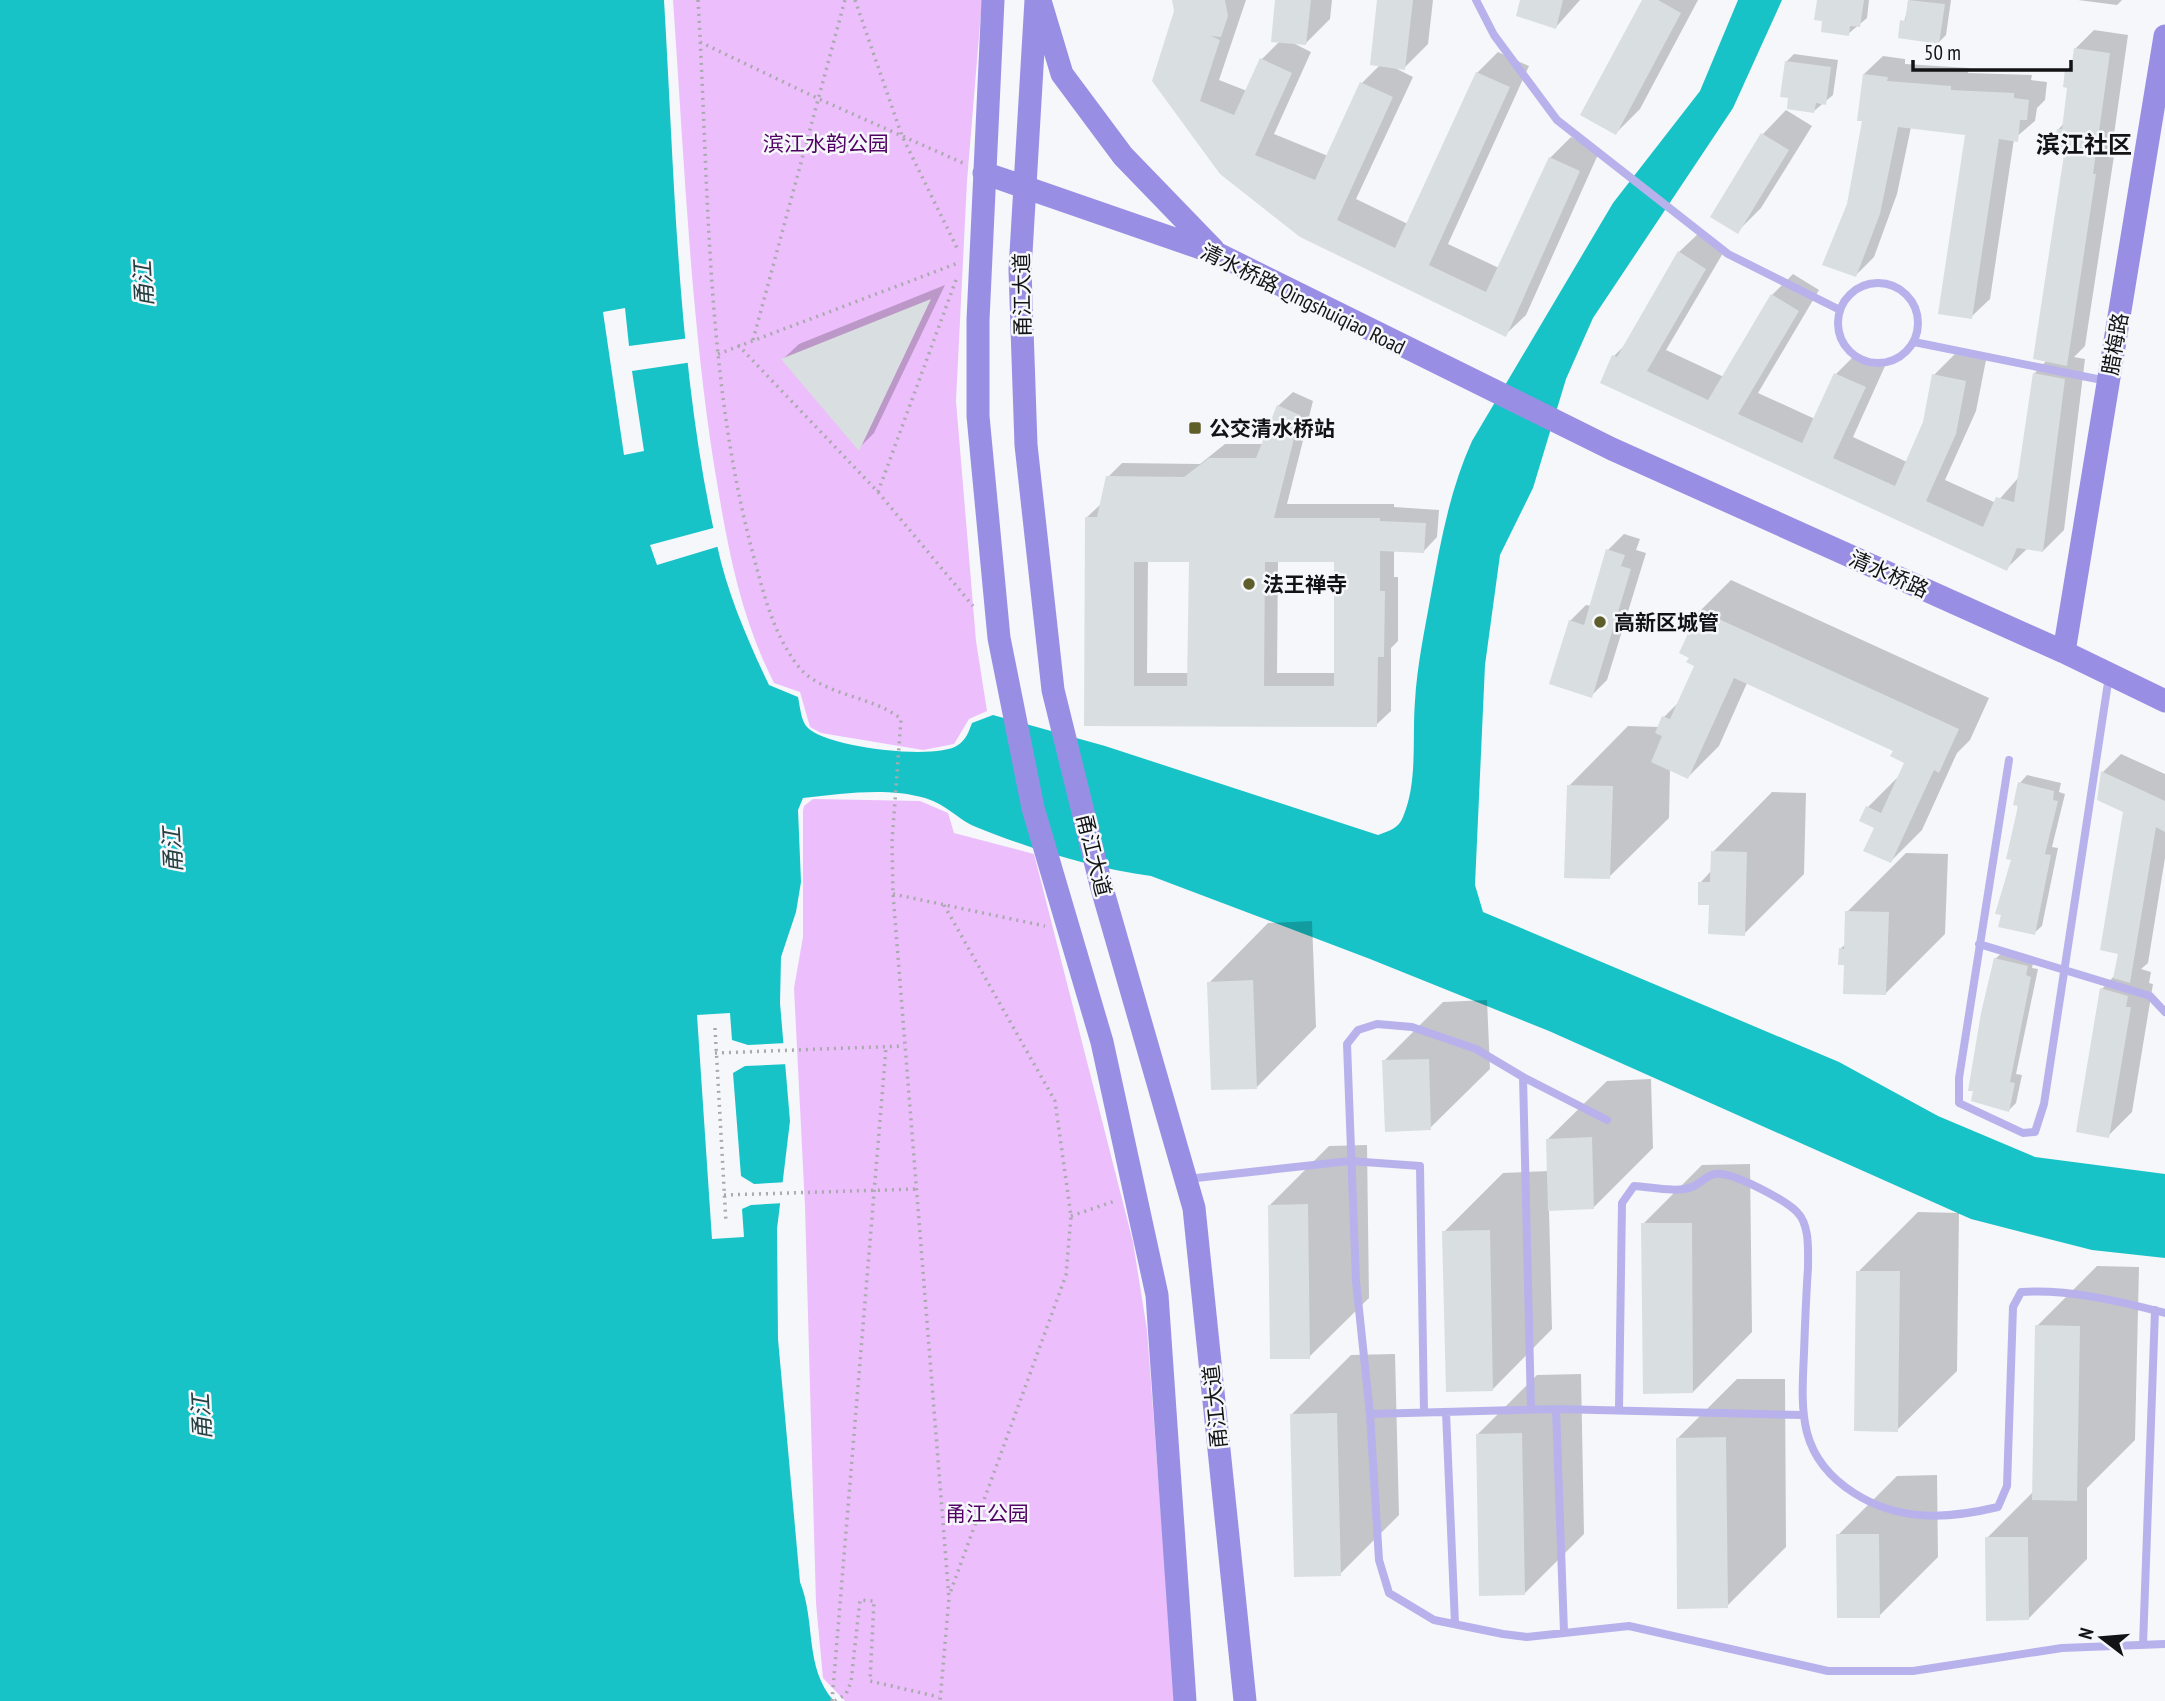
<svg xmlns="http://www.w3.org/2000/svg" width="2165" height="1701" font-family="'PT Sans Narrow','Noto Sans SC',sans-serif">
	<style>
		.green { fill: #ecbefb }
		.water { fill: #18c3c8 }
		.pier { fill: #f5f7fb }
		.shadow { fill: #0003; fill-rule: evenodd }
		.building { fill: #d9dee0; fill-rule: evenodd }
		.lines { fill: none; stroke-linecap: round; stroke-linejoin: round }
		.path { stroke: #a9aaad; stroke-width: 3.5; stroke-dasharray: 2 5; stroke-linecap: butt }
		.lane { stroke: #b7b2ec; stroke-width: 8 }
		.secondary { stroke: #988fe5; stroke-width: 23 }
		.poi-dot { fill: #5e5e2a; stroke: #f5f7fb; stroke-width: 2.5 }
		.labels { text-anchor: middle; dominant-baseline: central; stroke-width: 5; stroke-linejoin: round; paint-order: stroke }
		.park-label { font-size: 21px; fill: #510264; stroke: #f5f7fb }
		.street-label { font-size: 21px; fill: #131315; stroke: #f5f7fb }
		.poi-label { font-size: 21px; font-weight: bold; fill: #131315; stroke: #f5f7fb; text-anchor: start }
		.water-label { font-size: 23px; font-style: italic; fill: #253e3f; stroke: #f5f7fb }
		.quarter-label { font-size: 24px; font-weight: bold; fill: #131315; stroke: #f5f7fb }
	</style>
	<rect width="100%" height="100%" fill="#f5f7fb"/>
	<path class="green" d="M673,0H982L967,181L956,401L976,641L987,711L969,719L954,744L923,750L821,733L810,727L800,692L774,683C738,612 727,542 714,465C690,311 684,155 673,0Z
		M813,799L920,801L948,813L954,833L1034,854L1133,1242L1147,1330L1175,1701H845L823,1678L816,1603L805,1206L794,988L803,937V811L804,806Z"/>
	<path class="water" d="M0,0H664C675,181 677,368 717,545C727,593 748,641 769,685L798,697C800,706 801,721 807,727C824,747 936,761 958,745C966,740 969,731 972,723L993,715L1105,746L1378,835C1389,831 1399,828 1403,817C1418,782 1412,738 1415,701C1417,667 1424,633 1430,600C1440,545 1449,492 1472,441L1613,203L1700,91L1738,0H1782L1733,108L1593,318L1566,379L1533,488L1500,555L1485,665L1475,885L1483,912L1839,1062L1938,1116L2035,1157L2165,1174V1258L2092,1250L1971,1219L1549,1031L1370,959L1151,876C1095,869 1028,848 976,827C958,820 948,805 925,798C885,787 843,794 803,798L798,810L801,882L796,912L781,957L780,1003L790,1121L777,1229L778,1339L800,1582C816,1621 804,1668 834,1701H0Z"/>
	<path class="pier" d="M625,308L629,346L690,338L693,362L632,371L644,451L624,455L603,312Z
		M717,527L720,546L657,565L650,545Z
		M730,1013L732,1040L748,1045L787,1043L789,1064L745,1066L733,1073L741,1176L754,1184L788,1182L785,1203L751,1205L742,1209L744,1237L712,1239L697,1015Z"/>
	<path class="shadow" d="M1174,0H1246L1219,80L1247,91L1262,59L1280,41L1277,0H1332L1330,19L1306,43L1291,42L1311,52L1274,134L1328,156L1362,83L1380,65L1379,0H1433L1428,44L1404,68L1393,67L1413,77L1356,199L1408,224L1477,73L1498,52L1529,66L1448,244L1499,268L1550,158L1571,137L1600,150L1526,315L1505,335L1300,236L1154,80L1176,11Z
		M1522,0H1580L1556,27Z
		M1644,0H1698L1640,109L1616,133Z
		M1819,0H1869L1867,18L1848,34L1824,19Z
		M1910,0H1951L1946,35L1939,42L1904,22Z
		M2078,0H2122L2117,5Z
		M2094,30L2128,35L2111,156H2114L2085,346L2074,357L2085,359L2064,530L2043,551L2028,548L2006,569L1614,356L1627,343L1679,252L1700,232L1726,248L1666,350L1724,377L1772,295L1793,274L1819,290L1758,393L1815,419L1836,374L1857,353L1885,366L1853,437L1907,462L1925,422L1934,375L1955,354L1986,360L1976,411L1945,480L1996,503L2019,477L2034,374L2047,360L2067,147L2058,130L2064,123L2069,86L2067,70L2073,63L2075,49Z
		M1794,54L1838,60L1833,95L1814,111L1786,62Z
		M1883,56L1905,59V64L1969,68L1968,73L2032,75L2031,80L2047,82L2045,100L2037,108L2035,121L2014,139L1990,299L1971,317L1967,134L1911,127L1897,194L1874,257L1856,275L1849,204L1864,120V74Z
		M1786,110L1812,126L1761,208L1737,232L1763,134Z
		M945,285L874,433L859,448L783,359L799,344Z
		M1293,392L1313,401L1287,504H1394V507L1439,510L1437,537L1423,552L1394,550V577H1398V641L1391,648V711L1376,725L1085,724L1086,518L1101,504L1108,477L1122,463L1200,464L1225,444H1264L1278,406ZM1148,560H1190L1189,673H1147ZM1278,560H1336V673H1277Z
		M1624,534L1640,539L1636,550L1646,553L1607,680L1591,696L1570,621L1586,605L1592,606L1608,550Z
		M1731,580L1989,698L1970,740L1957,753L1922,830L1891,861L1868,807L1899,776L1906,762L1895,750L1747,683L1719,746L1688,777L1670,769L1669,818L1609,877L1569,786L1628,726L1659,727L1664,717L1681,700L1697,665L1700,611Z
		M2121,754L2165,774V858L2148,963L2141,969L2151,972L2149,983L2153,984L2132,1112L2108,1136L2102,989L2115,975L2120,953L2125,811L2099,799L2103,772Z
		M2027,775L2061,783L2059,792L2065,794L2052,847L2058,848L2042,926L2034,933L2013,859L2020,783Z
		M1772,792L1806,793L1804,874L1744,934L1710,904L1700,883L1712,870L1713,852Z
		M1906,853L1948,854L1945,934L1885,994L1846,964L1840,949L1846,944L1847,912Z
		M1312,921L1316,1027L1257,1087L1209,983L1268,923Z
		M2003,952L2034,959L2032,968L2038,969L2016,1074L2022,1075L2016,1103L2009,1110L1975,1090L1995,959Z
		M1487,1000L1490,1069L1430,1128L1384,1061L1443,1002Z
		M1651,1079L1653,1148L1594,1207L1549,1209L1552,1329L1493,1389L1444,1232L1503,1173L1549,1171L1547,1140L1607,1081Z
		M1367,1145L1369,1298L1309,1357L1270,1205L1329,1146Z
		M1750,1164L1752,1332L1693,1392L1643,1224L1702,1165Z
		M1918,1212L1959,1213L1957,1371L1897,1430L1858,1272Z
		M2097,1266L2139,1267L2135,1440L2087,1488V1559L2028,1619L1987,1538L2034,1491L2037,1326Z
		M1395,1354L1399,1515L1340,1574L1291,1415L1351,1355Z
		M1581,1374L1584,1534L1525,1593L1478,1434L1537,1375Z
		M1737,1379H1785L1786,1547L1727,1606L1677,1439Z
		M1937,1475L1938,1557L1879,1616L1838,1535L1897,1476Z"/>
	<path class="building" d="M1172,0H1225L1228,16L1221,37L1211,36L1220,40L1200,101L1234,115L1260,58L1292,73L1255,155L1315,180L1360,82L1393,97L1337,220L1395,248L1476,72L1510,87L1429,265L1486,292L1549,157L1580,171L1506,337L1300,237L1220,174L1152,81L1174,11Z
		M1275,0H1311L1306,45L1271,42Z
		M1377,0H1413L1405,70L1370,65Z
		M1520,0H1563L1556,29L1516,16Z
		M1642,0H1658L1681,13L1616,135L1580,115Z
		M1817,0H1864L1860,27L1850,26L1849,36L1821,32L1822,21L1814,20Z
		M1908,0L1945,4L1939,44L1898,38L1900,20L1905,21Z
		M2074,48L2110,53L2093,174H2096L2067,366L2033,359L2065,148L2054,147L2057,129H2062L2067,88L2063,87L2065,69L2071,70Z
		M1785,61L1831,67L1826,105L1816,103L1814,113L1787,109L1788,98L1780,97Z
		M1863,74L1888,77L1887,81L1951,86V90L2014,93V98L2029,100L2027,120H2020L2018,142L1999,139L1972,319L1938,314L1965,135L1898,127L1880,214L1856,277L1822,265L1847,204L1862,121H1857Z
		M1761,133L1789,150L1738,234L1710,217Z
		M1678,251L1706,269L1647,371L1708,400L1771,294L1799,311L1738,414L1802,443L1834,373L1866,387L1833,458L1895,486L1923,422L1932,374L1966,381L1956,434L1926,501L1983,527L1996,497L2014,502L2033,373L2065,379L2043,552L2017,548L2007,571L1600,383L1612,355L1617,357Z
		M931,299L859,451L781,359Z
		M1277,405L1300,415L1274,518H1380V521L1426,523L1424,553L1380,551V591H1385L1384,657H1378L1377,727L1084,726L1085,517H1097L1106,476L1184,477L1209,458H1256ZM1134,562H1189L1187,686H1134ZM1265,562H1334V686H1264Z
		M1606,549L1625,555L1621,566L1631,569L1592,698L1549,684L1569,620L1584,625Z
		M1699,610L1959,729L1939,773L1934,770L1891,863L1863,851L1874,828L1859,821L1866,806L1881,813L1904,763L1890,756L1893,751L1734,678L1688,779L1651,762L1662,736L1655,733L1662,716L1670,719L1694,666L1686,662L1689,658L1679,653Z
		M2101,771L2165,801V832L2156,827L2130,983L2113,978L2118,954L2100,950L2123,812L2097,800Z
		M2018,782L2054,791L2053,800L2058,801L2045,854L2051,855L2035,935L1998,927L2001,915L1995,914L2011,860L2006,859L2018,806L2013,805Z
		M1567,785L1613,786L1610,879L1564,878Z
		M1711,851L1747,852L1745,936L1708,934L1709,905H1698V882H1710Z
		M1845,911L1889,912L1886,995L1843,994L1844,965H1838L1839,948L1844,949Z
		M1994,958L2028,966L2026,975L2031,977L2010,1082L2015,1083L2009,1112L1971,1101L1973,1091H1968L1981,1013Z
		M1253,980L1257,1089L1211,1090L1207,982Z
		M2100,988L2128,996L2126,1007H2131L2109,1138L2076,1132Z
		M1429,1059L1431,1130L1385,1132L1382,1060Z
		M1592,1137L1594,1209L1548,1211L1546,1139Z
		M1308,1204L1310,1359H1270L1268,1205Z
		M1641,1223H1692L1693,1393L1643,1394Z
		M1490,1230L1493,1391L1446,1392L1442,1231Z
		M1856,1271H1900L1898,1432L1854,1431Z
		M2035,1325L2080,1326L2077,1501L2032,1500Z
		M1337,1413L1341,1576L1294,1577L1290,1414Z
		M1522,1433L1525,1595L1479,1596L1476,1434Z
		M1726,1437L1728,1608L1677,1609L1676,1438Z
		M1836,1534H1879L1880,1618H1837Z
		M1985,1537H2028L2029,1620L1986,1621Z"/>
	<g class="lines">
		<path class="path" d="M698,0C709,184 705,374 753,554C763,591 772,630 795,662C819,697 871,694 901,719L892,842L893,894L949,1598L940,1701
			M855,0L902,136L958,250
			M700,42L819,99L963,163
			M753,340L845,0
			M738,345L878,492L973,606
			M718,354L958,263
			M878,492L956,280
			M893,894L1045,926
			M944,905L1055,1101L1071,1216L1066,1275L949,1596
			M715,1028L726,1223
			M715,1053L904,1046
			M724,1195L917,1189
			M1071,1216L1115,1201
			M832,1701L886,1048
			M835,1701L846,1694L851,1682L860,1600L874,1601L870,1681L939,1697"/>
		<path class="lane" d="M1476,0L1494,35L1557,120L1728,254L1840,310
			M1838 323a40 40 0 1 1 80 0a40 40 0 1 1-80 0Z
			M1914,342L2107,381
			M2009,760L1959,1078V1103L2023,1133L2035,1132L2044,1104L2109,676
			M1979,944L2150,996L2165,1012
			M1523,1077L1531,1409
			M1607,1120L1523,1077L1476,1049L1412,1027L1377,1024L1358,1030L1347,1044L1356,1281L1370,1414L1379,1560L1389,1593L1434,1620L1503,1634L1527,1637L1629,1626L1828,1671H1913L2062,1648L2165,1644
			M1187,1179L1350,1161L1420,1166L1424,1412
			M1556,1409L1564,1632
			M1619,1409L1622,1203L1634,1186C1651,1187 1677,1193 1692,1187C1700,1184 1707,1175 1715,1174C1732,1171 1785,1200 1797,1212C1810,1225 1808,1250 1808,1268C1806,1296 1805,1325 1804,1353C1801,1413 1798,1457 1854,1493C1899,1522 1948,1519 1998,1507L2007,1486L2013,1307L2021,1292C2069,1289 2119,1301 2165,1313
			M1446,1412L1455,1624
			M1370,1414L1556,1409L1801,1415
			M2143,1645L2155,1310"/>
		<path class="secondary" d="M993,0L978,320V416L999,638L1033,808L1102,1042L1157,1295L1185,1701
			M1036,0L1020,270L1026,445L1053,690L1101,885L1194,1208L1245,1701
			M1041,4L1062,74L1123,156L1213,249
			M984,173L1218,254L1612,449L2064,652L2165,701
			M2064,652L2165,36"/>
	</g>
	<g class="poi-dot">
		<rect x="1188" y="421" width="14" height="14" rx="3.5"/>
		<circle cx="1249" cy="584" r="7"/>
		<circle cx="1600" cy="622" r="7"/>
	</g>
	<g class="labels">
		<g class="park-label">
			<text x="826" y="143">滨江水韵公园</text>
			<text x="987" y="1513">甬江公园</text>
		</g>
		<g class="street-label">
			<text transform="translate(1022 295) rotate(-91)">甬江大道</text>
			<text transform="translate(1303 299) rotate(26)">清水桥路 Qingshuiqiao Road</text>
			<text transform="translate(2115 344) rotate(-80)">腊梅路</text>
			<text transform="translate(1889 574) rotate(24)">清水桥路</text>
			<text transform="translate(1094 855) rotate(76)">甬江大道</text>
			<text transform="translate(1215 1407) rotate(-96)">甬江大道</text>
		</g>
		<g class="poi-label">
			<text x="1209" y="428">公交清水桥站</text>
			<text x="1263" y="584">法王禅寺</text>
			<text x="1614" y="622">高新区城管</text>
		</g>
		<g class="water-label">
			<text transform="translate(143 284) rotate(-93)">甬江</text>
			<text transform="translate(172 850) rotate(-93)">甬江</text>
			<text transform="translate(201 1417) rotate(-93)">甬江</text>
		</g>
		<g class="quarter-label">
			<text x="2084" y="144">滨江社区</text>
		</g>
	</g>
	<g transform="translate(2102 1638) rotate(286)" stroke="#f5f7fb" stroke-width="5" paint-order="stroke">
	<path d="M0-5L12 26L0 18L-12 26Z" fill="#131315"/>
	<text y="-10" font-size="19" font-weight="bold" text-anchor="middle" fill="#131315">N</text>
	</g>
	<path d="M1913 60v10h158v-10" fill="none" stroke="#131315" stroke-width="3.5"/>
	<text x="1924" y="60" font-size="21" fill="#131315" stroke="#f5f7fb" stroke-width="5" paint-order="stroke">50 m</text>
</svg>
